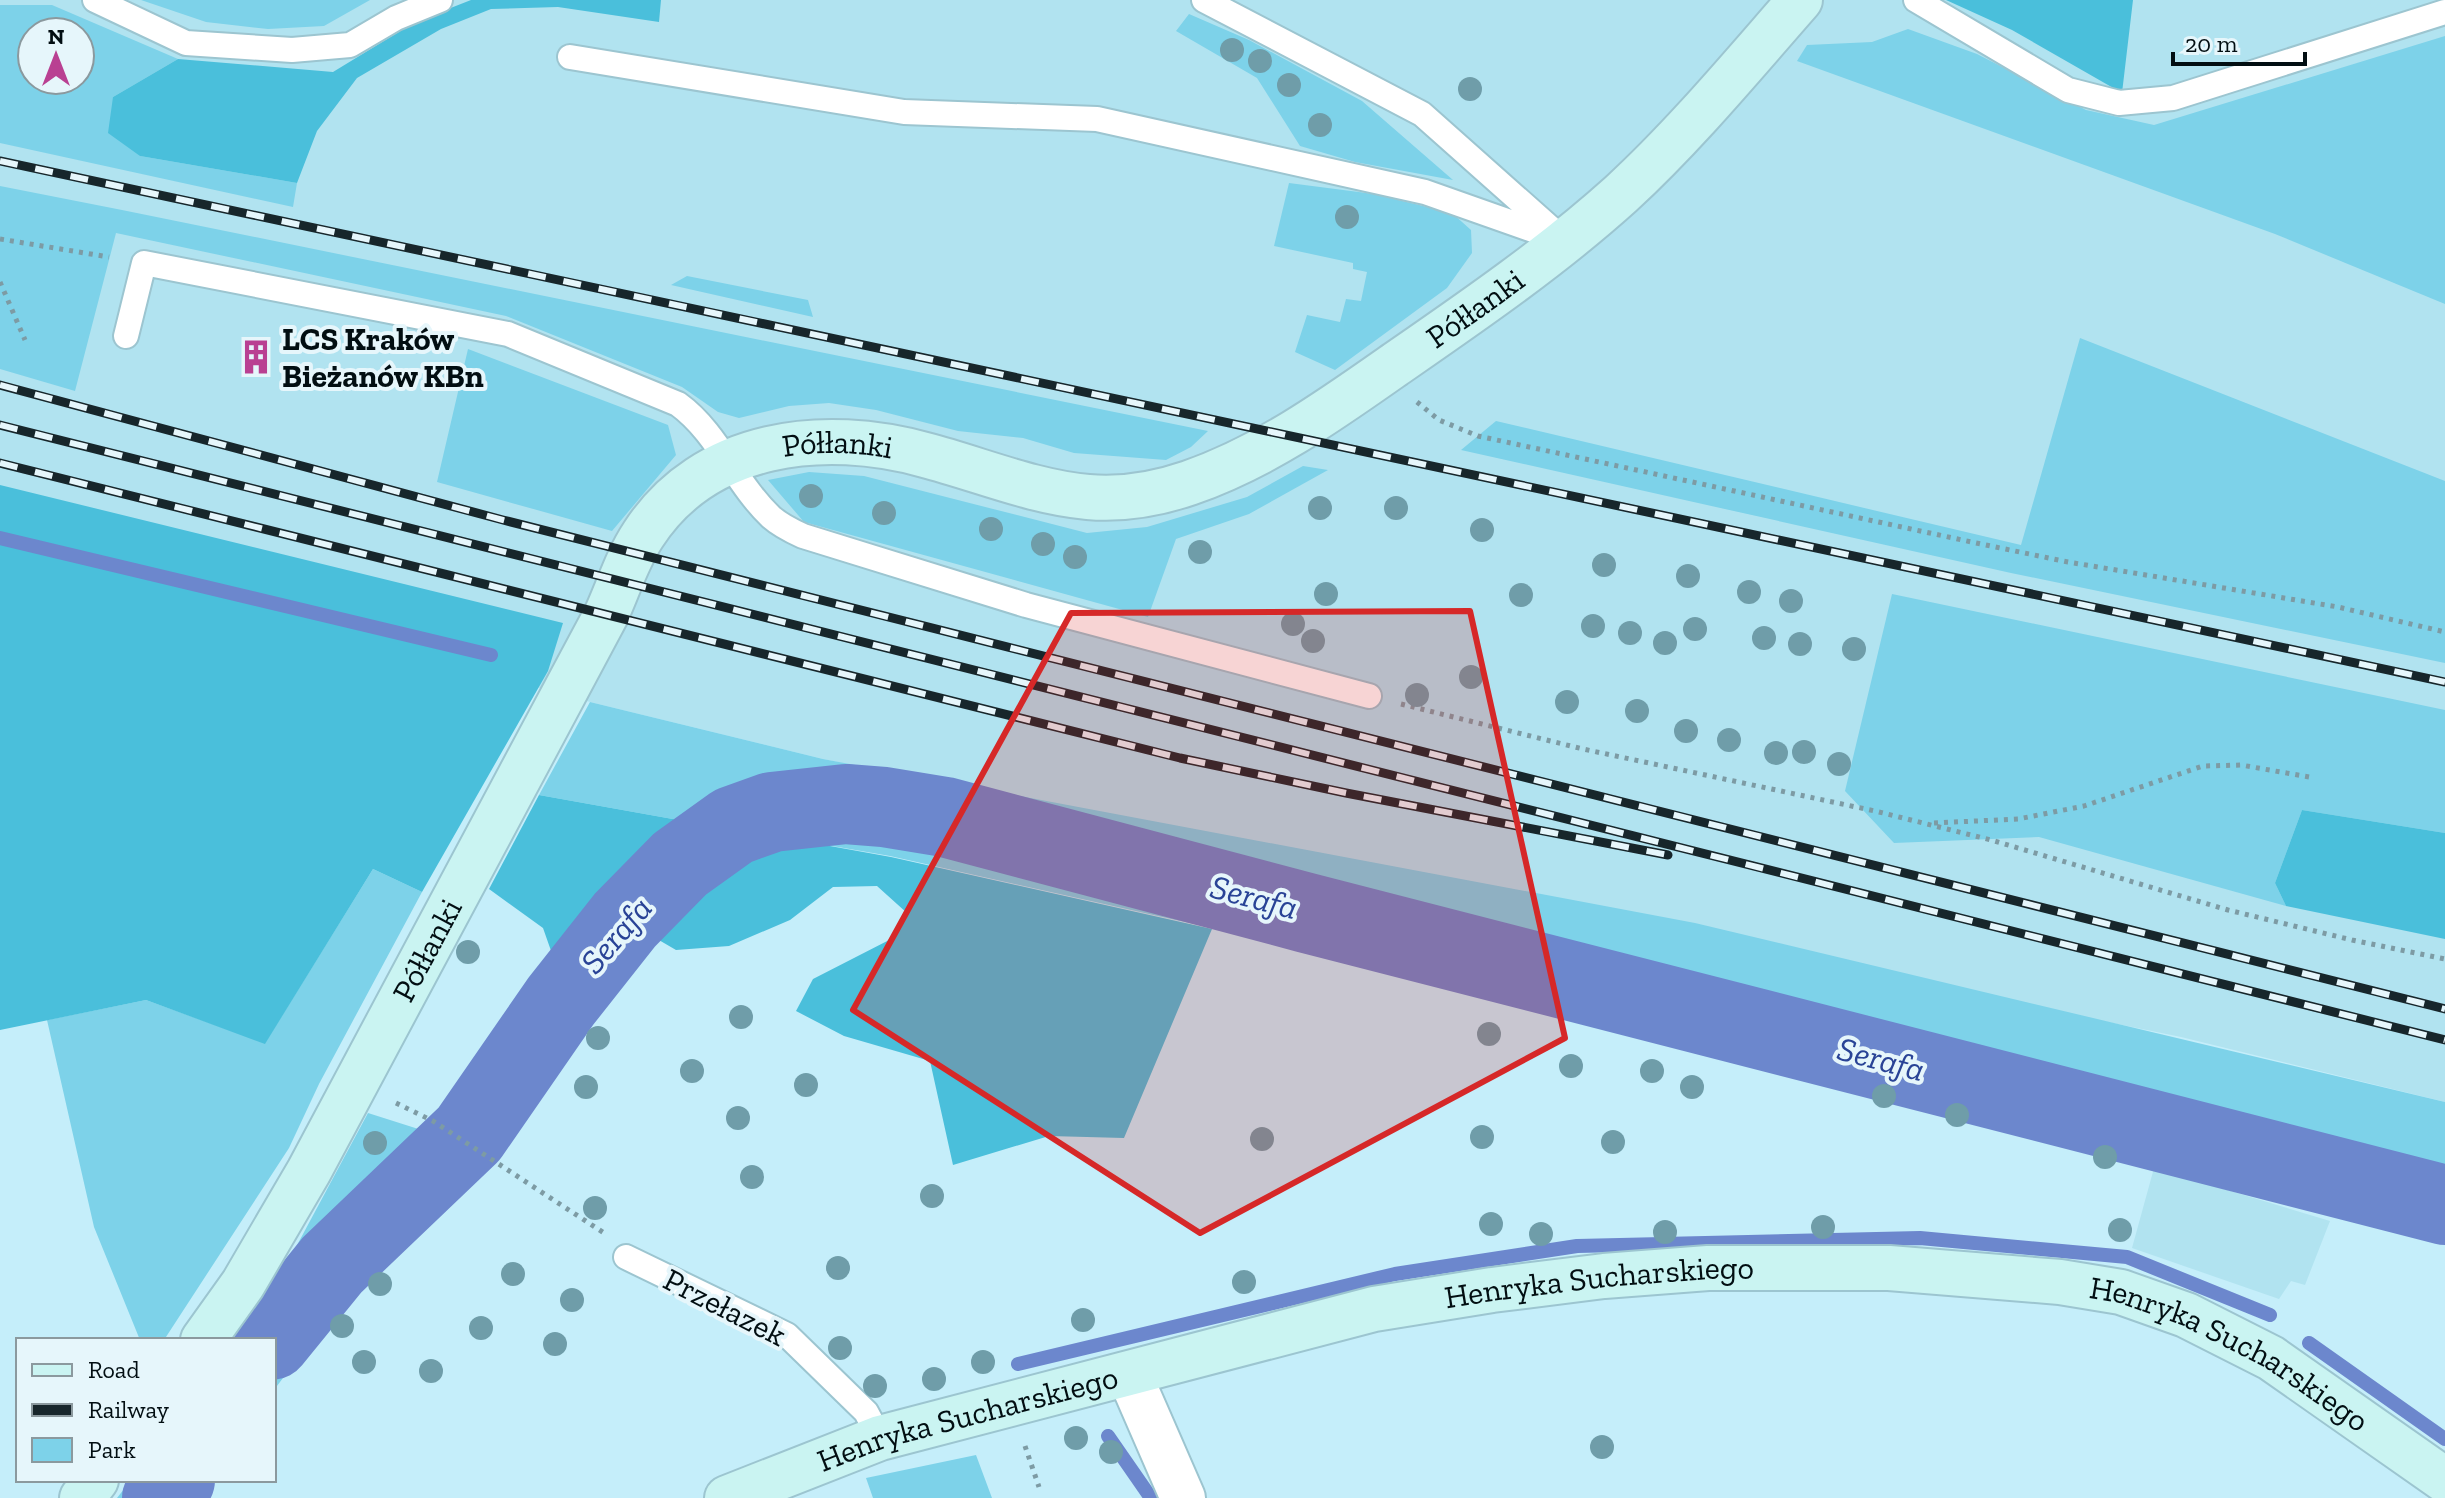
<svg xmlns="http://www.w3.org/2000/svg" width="2445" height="1498" font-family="'Zilla Slab',serif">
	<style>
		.built { fill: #b1e3f0; fill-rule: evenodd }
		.green { fill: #7dd2e9; fill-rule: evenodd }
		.forest { fill: #4abfdb }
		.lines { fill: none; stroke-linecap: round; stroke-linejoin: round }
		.stream { stroke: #6c87cd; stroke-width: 14 }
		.river { stroke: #6c87cd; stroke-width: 80 }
		.lane-casing { stroke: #9cc5d0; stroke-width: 28 }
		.street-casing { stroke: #9cc5d0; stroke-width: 48 }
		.secondary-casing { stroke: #9cc5d0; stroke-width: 48 }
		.path { stroke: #7d9ba4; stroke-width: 5; stroke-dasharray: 4 6; stroke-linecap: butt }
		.lane { stroke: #fff; stroke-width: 24 }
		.street { stroke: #fff; stroke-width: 44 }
		.secondary { stroke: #caf4f2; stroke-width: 44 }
		.rail-casing { stroke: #17262b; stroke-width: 9 }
		.rail { stroke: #e6f6fb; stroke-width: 6; stroke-dasharray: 18; stroke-linecap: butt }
		.tree { fill: #6f9da9 }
		.marked { fill: #d62828; fill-opacity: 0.2; stroke: #d62828; stroke-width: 6; stroke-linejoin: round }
		.labels { text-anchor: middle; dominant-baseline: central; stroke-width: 8; stroke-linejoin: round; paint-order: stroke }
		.street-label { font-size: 32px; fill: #020e12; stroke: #e6f6fb }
		.poi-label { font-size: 32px; font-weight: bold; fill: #020e12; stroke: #e6f6fb; text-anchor: start }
		.water-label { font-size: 34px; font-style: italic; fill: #294396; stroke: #e6f6fb }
	</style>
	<rect width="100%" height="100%" fill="#c5eefa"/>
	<path class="built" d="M0,0H2445V1102L2181,1037L823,759L590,702L0,539ZM32,32H80V80H32Z
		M2154,1168L2330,1221L2305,1285L2291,1281L2279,1299L2132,1248Z"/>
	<path class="green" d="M141,0H370L324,26L268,29L206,22Z
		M0,5H52L178,59L113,97L140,156L297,183L293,207L0,143ZM32,32H80V80H32Z
		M1189,14L1249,40L1362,101L1453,180L1355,162L1300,146L1257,78L1176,31Z
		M1908,29L1977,54L2086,110L2154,125L2445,36V304L2275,234L1797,61L1807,45L1872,42Z
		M1289,183L1374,194L1452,213L1471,230L1472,253L1447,288L1335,370L1295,352L1307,315L1340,322L1346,299L1361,301L1367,272L1353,269V263L1274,246Z
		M0,186L122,210L1208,431L1191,447L1166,460L1074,453L1023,438L958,431L876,410L829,403L789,406L739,418L718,412L682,387L506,316L116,233L75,391L0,369Z
		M687,276L808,300L813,317L671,285Z
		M2080,338L2445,481V663L2011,573L1461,450L1496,421L2021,545Z
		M468,349L668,425L676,455L612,531L437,482Z
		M1303,466L1328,470L1249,514L1176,539L1148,617L804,522L768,480L809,472L864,476L1087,533L1147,527L1247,497Z
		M1892,594L2445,710V833L2302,810L2275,883L2286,906L2039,837L1894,843L1845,791Z
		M590,702L823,759L1695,923L2445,1102V1221L2173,1143L890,856L752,832L680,898L492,1159L423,1231L342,1299L274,1390V1340H236L274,1288L368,1113L431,1133L459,1105L543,981L636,865L695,823L539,795Z
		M373,869L422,892L319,1084L289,1148L164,1340H140L94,1227L47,1020L146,1000L265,1043Z
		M976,1455L992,1498H873L866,1478Z
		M131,1480H210L197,1498H117Z"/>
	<path class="forest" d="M471,0H661L659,22L558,7L491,9L441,29L357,78L317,131L297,183L140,156L108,133L113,97L178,59L333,72L415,22Z
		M1946,0H2133L2122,93L2012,30Z
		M0,485L563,623L548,671L422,892L373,869L265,1044L146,1000L0,1030Z
		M539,795L695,823L636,865L556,965L543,928L489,889Z
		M2302,810L2445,833V939L2286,906L2275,883Z
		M752,832L891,857L1212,929L1124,1138L1049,1136L953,1165L930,1061L844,1036L796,1011L813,979L895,937L907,913L877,886L833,887L790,920L729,946L676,950L652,936L680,898Z"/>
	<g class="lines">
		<path class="stream" d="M0,538L491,655
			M2309,1343L2445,1439
			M1018,1364L1395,1274L1577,1246L1920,1238L2127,1257L2270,1315
			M1108,1436L1151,1498"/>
		<path class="river" d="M271,1340L332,1265L469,1134L561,1001L625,920L680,864L733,826L772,812L846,804L884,807L945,817L1307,913L2445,1205
			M162,1498L175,1480"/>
		<g class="lane-casing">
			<path id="lane" d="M95,0L186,43L292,50L350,45L396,18L440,0
				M1204,0L1422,114L1557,234
				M1916,0L2068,90L2119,103L2173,98L2445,12
				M570,57L904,112L1097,119L1425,192L1564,241
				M126,336L144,263L508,334L678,404C718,433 735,483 771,517C780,525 792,531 803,536L1026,605L1369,696
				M626,1257L787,1335L866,1412L880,1438"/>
		</g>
		<g class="street-casing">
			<path id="street" d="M1129,1374L1183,1498"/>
		</g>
		<g class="secondary-casing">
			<g id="secondary">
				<path id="s1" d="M203,1340L243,1284L309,1171L606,615C618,589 627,559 643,535C704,440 824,427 925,455C979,469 1032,492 1088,497C1123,500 1157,494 1189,483C1264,457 1329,411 1393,366C1471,312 1550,258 1621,194C1685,135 1743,65 1800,0"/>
				<path d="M82,1498L96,1480"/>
				<path id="s2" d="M727,1498L880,1438L1374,1309L1492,1290L1604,1276L1708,1268H1889L2060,1282L2121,1292L2186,1315L2271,1358L2445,1480"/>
			</g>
		</g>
		<path class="path" d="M0,239L109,257
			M0,282L25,340
			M1417,402L1439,420L1478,436L1981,544L2068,562L2338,607L2445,632
			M1401,704L1583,749L1875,811L1991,840L2228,910L2352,940L2445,959
			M1934,823L2018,819L2084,806L2203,766L2241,765L2309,777
			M396,1103L433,1121L604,1233
			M1025,1446L1039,1487"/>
		<use href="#lane" class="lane"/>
		<use href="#street" class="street"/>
		<use href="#secondary" class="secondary"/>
		<g class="rail-casing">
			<path id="rail" d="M0,161L2445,682
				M0,385L503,520L2445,1009
				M0,425L2445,1040
				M0,463L1180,758L1346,793L1668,855"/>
		</g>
		<use href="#rail" class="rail"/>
	</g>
	<g class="tree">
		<circle cx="1232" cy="50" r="12"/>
		<circle cx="1260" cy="61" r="12"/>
		<circle cx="1289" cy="85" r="12"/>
		<circle cx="1470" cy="89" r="12"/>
		<circle cx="1320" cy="125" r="12"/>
		<circle cx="1347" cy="217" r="12"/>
		<circle cx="811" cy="496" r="12"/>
		<circle cx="1320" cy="508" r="12"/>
		<circle cx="1396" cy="508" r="12"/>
		<circle cx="884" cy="513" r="12"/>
		<circle cx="991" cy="529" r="12"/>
		<circle cx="1482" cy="530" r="12"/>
		<circle cx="1043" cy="544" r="12"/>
		<circle cx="1200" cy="552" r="12"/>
		<circle cx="1075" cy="557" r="12"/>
		<circle cx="1604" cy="565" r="12"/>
		<circle cx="1688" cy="576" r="12"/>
		<circle cx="1749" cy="592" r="12"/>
		<circle cx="1326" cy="594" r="12"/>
		<circle cx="1521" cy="595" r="12"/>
		<circle cx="1791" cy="601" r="12"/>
		<circle cx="1293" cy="624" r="12"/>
		<circle cx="1593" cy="626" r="12"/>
		<circle cx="1695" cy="629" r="12"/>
		<circle cx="1630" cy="633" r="12"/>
		<circle cx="1764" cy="638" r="12"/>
		<circle cx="1313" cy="641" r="12"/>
		<circle cx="1665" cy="643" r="12"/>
		<circle cx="1800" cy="644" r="12"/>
		<circle cx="1854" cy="649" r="12"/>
		<circle cx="1471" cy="677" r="12"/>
		<circle cx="1417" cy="695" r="12"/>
		<circle cx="1567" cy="702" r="12"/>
		<circle cx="1637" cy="711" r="12"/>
		<circle cx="1686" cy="731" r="12"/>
		<circle cx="1729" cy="740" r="12"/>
		<circle cx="1804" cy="752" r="12"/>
		<circle cx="1776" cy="753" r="12"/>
		<circle cx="1839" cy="764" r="12"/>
		<circle cx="468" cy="952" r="12"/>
		<circle cx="741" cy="1017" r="12"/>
		<circle cx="1489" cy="1034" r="12"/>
		<circle cx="598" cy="1038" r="12"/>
		<circle cx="1571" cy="1066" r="12"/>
		<circle cx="692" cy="1071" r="12"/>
		<circle cx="1652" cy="1071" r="12"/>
		<circle cx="806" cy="1085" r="12"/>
		<circle cx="586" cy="1087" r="12"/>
		<circle cx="1692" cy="1087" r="12"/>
		<circle cx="1884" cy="1096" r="12"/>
		<circle cx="1957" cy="1115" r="12"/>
		<circle cx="738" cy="1118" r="12"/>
		<circle cx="1482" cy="1137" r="12"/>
		<circle cx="1262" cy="1139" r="12"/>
		<circle cx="1613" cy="1142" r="12"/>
		<circle cx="375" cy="1143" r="12"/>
		<circle cx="2105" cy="1157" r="12"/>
		<circle cx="752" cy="1177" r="12"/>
		<circle cx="932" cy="1196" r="12"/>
		<circle cx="595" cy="1208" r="12"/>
		<circle cx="1491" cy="1224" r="12"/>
		<circle cx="1823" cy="1227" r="12"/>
		<circle cx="2120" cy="1230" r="12"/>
		<circle cx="1665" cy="1232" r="12"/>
		<circle cx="1541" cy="1234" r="12"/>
		<circle cx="838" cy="1268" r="12"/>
		<circle cx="513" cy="1274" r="12"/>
		<circle cx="1244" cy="1282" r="12"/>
		<circle cx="380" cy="1284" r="12"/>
		<circle cx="572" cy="1300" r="12"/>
		<circle cx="1083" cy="1320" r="12"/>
		<circle cx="342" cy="1326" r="12"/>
		<circle cx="481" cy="1328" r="12"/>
		<circle cx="555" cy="1344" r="12"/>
		<circle cx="840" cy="1348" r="12"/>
		<circle cx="364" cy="1362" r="12"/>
		<circle cx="983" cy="1362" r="12"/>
		<circle cx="431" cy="1371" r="12"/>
		<circle cx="934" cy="1379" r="12"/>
		<circle cx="875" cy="1386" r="12"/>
		<circle cx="1076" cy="1438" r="12"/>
		<circle cx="1602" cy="1447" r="12"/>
		<circle cx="1111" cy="1452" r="12"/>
	</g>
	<path class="marked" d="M1470,611L1565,1038L1200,1233L853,1010L1071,613Z"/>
	<defs>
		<g id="building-bare" transform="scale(2.76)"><path d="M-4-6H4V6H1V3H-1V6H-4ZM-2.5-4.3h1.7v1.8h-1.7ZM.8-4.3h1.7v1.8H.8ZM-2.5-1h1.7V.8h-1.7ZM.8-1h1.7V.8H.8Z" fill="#b94092" stroke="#e6f6fb" stroke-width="2.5" paint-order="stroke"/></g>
	</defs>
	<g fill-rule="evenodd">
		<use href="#building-bare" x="256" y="357"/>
	</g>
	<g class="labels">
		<g class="street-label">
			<text stroke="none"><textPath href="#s1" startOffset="1840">Półłanki</textPath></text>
			<text stroke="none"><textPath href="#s1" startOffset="1144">Półłanki</textPath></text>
			<text stroke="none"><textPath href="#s1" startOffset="450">Półłanki</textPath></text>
			<text stroke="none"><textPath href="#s2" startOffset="902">Henryka Sucharskiego</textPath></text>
			<text transform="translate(725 1307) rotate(27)">Przełazek</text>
			<text stroke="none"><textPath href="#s2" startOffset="1550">Henryka Sucharskiego</textPath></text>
			<text stroke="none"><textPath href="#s2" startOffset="254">Henryka Sucharskiego</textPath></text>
		</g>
		<g class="poi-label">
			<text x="282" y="339">LCS Kraków<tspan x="282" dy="37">Bieżanów KBn</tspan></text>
		</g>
		<g class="water-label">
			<text transform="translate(1254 897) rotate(15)">Serafa</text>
			<text transform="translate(616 935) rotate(-49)">Serafa</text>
			<text transform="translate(1881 1059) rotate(15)">Serafa</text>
		</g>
	</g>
	<rect x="16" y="1338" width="260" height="144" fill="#e6f6fb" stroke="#8b999e" stroke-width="2"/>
	<rect x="32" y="1364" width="40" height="12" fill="#caf4f2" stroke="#8b999e" stroke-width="2"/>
	<text x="88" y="1378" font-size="24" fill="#020e12">Road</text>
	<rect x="32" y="1404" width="40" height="12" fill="#17262b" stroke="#8b999e" stroke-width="2"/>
	<text x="88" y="1418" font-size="24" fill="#020e12">Railway</text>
	<rect x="32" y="1438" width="40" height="24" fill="#7dd2e9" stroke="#8b999e" stroke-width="2"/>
	<text x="88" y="1458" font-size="24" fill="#020e12">Park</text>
	<g transform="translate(56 56)"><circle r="38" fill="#e6f6fb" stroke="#8b999e" stroke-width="2"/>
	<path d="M0-6L14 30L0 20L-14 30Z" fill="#b94092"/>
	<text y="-12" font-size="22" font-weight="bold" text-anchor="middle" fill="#020e12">N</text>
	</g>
	<path d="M2173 52v12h132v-12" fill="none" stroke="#020e12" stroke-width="4"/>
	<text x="2185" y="52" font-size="24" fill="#020e12" stroke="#e6f6fb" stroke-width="6" paint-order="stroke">20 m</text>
</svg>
